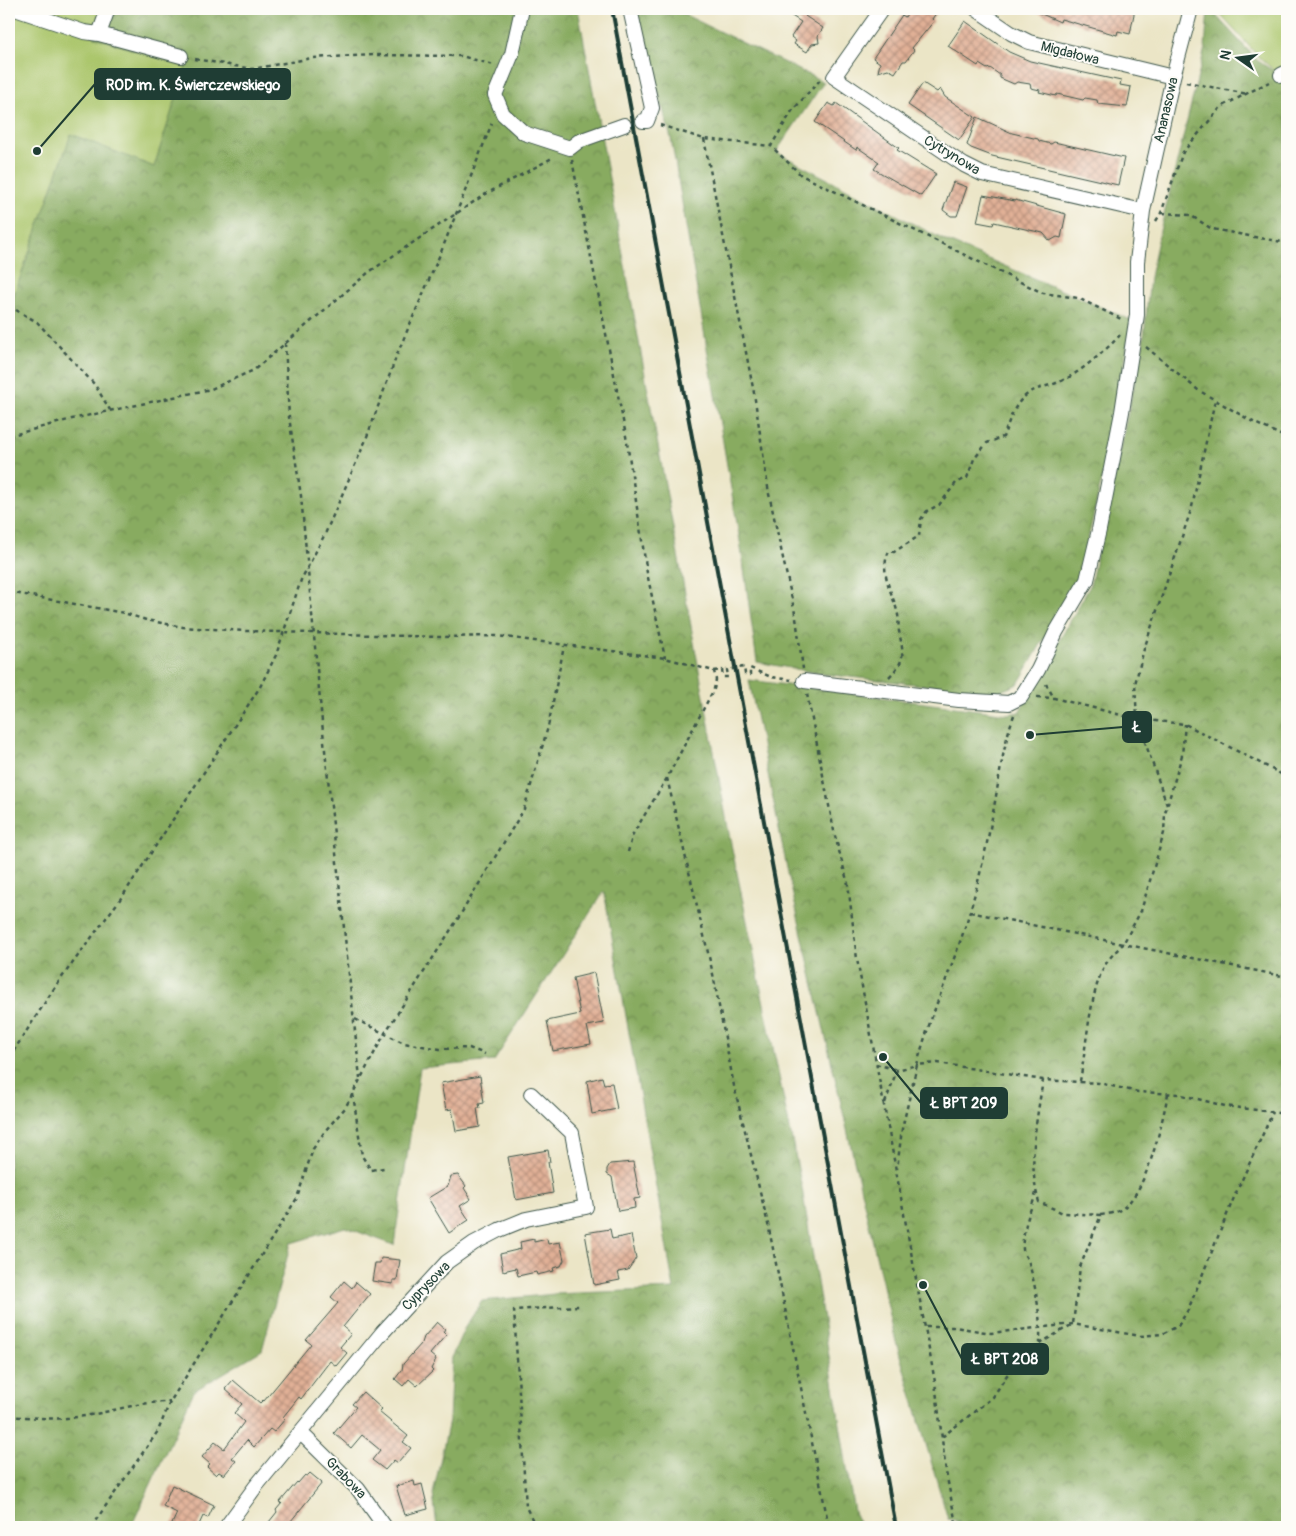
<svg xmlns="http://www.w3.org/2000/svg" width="1296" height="1536" font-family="Pangolin,sans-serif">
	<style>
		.green { fill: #abc66c; stroke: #658250 }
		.forest { fill: url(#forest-crowns); stroke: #54744a }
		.building { fill: url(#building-cross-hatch) }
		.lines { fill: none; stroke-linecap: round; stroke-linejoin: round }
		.minor-casing { stroke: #3e564a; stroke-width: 16 }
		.path { stroke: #3e564a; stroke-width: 2.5; stroke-dasharray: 4 4; stroke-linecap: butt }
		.minor { stroke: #fff; stroke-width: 14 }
		.rail { stroke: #1f3d34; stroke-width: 4 }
		.labels { text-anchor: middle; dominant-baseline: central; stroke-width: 4; stroke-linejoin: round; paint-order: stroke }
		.street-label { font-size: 14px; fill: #1f3d34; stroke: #fdfcf7 }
		.leader { fill: none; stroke: #1f3d34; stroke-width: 2 }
		.callout-dot { fill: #1f3d34; stroke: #fdfcf7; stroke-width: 2 }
		.callout { fill: #1f3d34; stroke: #1f3d34; stroke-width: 2 }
		.callout-label { font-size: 15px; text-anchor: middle; font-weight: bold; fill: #fff }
	</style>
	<defs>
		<pattern id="forest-crowns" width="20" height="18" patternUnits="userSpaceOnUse" patternTransform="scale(1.25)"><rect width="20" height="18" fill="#88ab60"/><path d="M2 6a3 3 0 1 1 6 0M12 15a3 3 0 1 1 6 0" fill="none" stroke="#6f8c50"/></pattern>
		<pattern id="building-cross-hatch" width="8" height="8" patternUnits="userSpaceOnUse" patternTransform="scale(1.25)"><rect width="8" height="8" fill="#e1b096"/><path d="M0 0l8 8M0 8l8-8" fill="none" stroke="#b6907b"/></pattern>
	</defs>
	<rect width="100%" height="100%" fill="#fdfcf7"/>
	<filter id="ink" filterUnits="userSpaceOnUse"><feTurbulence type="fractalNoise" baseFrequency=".02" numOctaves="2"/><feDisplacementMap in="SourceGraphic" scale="10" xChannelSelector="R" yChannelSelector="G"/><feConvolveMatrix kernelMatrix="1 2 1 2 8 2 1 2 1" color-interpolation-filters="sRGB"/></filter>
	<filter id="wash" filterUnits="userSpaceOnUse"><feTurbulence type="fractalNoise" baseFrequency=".0096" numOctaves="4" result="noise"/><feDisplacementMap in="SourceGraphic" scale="20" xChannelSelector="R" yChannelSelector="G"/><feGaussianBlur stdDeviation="1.12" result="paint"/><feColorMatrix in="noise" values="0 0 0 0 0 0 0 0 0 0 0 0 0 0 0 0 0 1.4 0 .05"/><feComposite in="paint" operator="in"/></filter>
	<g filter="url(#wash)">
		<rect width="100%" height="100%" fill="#ebe5c6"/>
		<path class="green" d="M9,9H102L95,37L186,67L154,167L71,135L12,301L9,299Z
			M1215,9H1287V69L1278,74L1258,56Z"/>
		<path class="forest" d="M102,9H578L730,839L802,1188L854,1512L861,1527H437L433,1494L449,1421L452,1356L464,1329L482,1301L555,1294L674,1289L604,891L494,1061L420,1068L394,1245L345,1227L291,1243L262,1350L194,1391L131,1527H9V299L12,301L71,134L154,167L186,67L95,37Z
			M635,9H673L824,82L776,152L946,241L1131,320L1116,417L1079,578L1018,684L996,693L823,674L757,662L740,541L671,138Z
			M1208,9H1210L1258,61L1278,74L1287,88V1514L1280,1527H937L960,1521L948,1519L896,1342L789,878L749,680L1008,714L1019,712L1090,586L1143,345L1150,277L1159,235L1205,48Z"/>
		<g id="blocks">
			<path class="building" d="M781,9H810L805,16L823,28L818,36L819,43L812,44L807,52L794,44L796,41L791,37L801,22Z
				M910,9H939L932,19L934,21L912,48L914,50L906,61H903L895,73L888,69L878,72L880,63L873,58L902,15L905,17Z
				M1030,9H1125L1134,11V14L1130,34L1118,31L1117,35L1061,19L1060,22Z
				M965,21L1009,52L1030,61L1121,81L1120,85L1131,87L1127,107L1098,104L1097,100L1085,98L1083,100L1057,94L1056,96L1039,92L1040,90L1031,88L1030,84L1017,82L1014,84L1000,78V75L990,68L987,69L979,64L978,66L948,46Z
				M923,83L937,92L940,89L945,97L975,117L959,140L908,105Z
				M828,103L834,106L836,103L899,148L897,150L936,174L921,196L874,169L879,162L857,147L856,150L815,122Z
				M977,117L1012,133L1038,139L1039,141L1051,144L1054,142L1124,158L1118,185L992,156L971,148L967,145Z
				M953,182L967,187L957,216H951L943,210Z
				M983,195L1015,201V200L1066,214L1061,238L1057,237L1050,241L1043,233L994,222L993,225L977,222Z
				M594,973L604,1023L587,1026L591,1044L553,1051L547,1021L580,1014L573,978Z
				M480,1076L484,1103L479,1104L480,1108H477L480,1127L456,1131L452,1109L446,1110L441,1083Z
				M602,1077L604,1084L612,1083L617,1109L592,1114L587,1081Z
				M548,1150L550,1162H548L553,1193L516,1200L508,1157Z
				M633,1162L640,1198L634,1199L635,1208L618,1211L612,1177L607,1174V1169L610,1164Z
				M458,1175L466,1186L464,1188L471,1199L460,1206L469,1220L449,1233L428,1198L448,1186L451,1176Z
				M610,1229L612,1239L631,1235L636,1258L628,1270L618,1272L620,1280L594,1285L585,1233Z
				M534,1239V1242L547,1239L548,1244L560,1242L564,1260L561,1266L553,1268L554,1271L537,1275L536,1272L518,1276L516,1268L503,1271L500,1254L521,1249L520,1242Z
				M381,1258L400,1260L397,1280H393V1284L372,1281L375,1263H380Z
				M344,1281L352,1288L356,1282L370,1294L343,1327L351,1334L340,1347L347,1353L336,1366L330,1361L301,1399L299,1397L283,1417L285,1419L274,1432L270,1429L254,1447L247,1440L232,1458L236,1461L224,1475L219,1472L216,1475L207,1467L210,1464L202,1457L215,1442L224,1449L244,1422L234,1413L242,1404L225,1389L233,1380L260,1403L263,1400L264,1401L311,1344L306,1340L338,1303L331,1297Z
				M437,1322L445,1329L443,1332L446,1335L430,1354L436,1359L431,1369L433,1371L417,1386L409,1379L403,1386L395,1379L402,1370L403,1364L422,1343L424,1337Z
				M363,1392L382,1409L379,1412L408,1436L403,1442L411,1448L398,1463L394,1460L385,1470L372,1460L380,1450L362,1435L351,1448L334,1433L356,1407L352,1404Z
				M310,1473L322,1483L286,1527H265L277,1512L276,1510L282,1503L280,1502L297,1482L298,1483L305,1475L307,1476Z
				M414,1481L415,1486L422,1484L428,1509L405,1515L396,1486Z
				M172,1485L214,1505L208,1518L203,1516L198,1527H179L172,1524L177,1513L163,1506Z"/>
		</g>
	</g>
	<g filter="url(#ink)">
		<use href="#blocks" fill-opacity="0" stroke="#3e564a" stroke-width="1"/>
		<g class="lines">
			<g class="minor-casing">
				<path id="minor" d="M15,9L84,32L99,34L108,9
					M522,9L512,54L495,95L503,114L524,133L570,148L579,141L624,125
					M630,9L652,108L647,121H643
					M882,9L834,77L964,165L982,174L1143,211
					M976,9L1011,33L1029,42L1173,77
					M99,34L181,56
					M1281,75L1287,72
					M804,681L959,700L1009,703L1021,697L1038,670L1056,632L1087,580L1099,530L1122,412L1137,315V262L1143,211L1173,77L1191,9
					M301,1433L358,1489L385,1527
					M226,1527L256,1486L382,1333L447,1262L474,1243L499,1230L526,1219L586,1207L572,1133L531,1094"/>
			</g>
			<path class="path" d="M195,59L252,69L312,58L374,55L461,56L494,65
				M820,80L792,111L771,146L801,175L1043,293L1078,298L1123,320
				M1186,82L1247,94
				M660,125L704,139L771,146
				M704,139L754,393L769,494L796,618L803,669
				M572,160L626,436L647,573L665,658
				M1162,213L1190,215L1212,229L1287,243
				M1156,221L1161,213L1183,152L1221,107L1269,82
				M9,306L37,322L95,385L110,410
				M285,343L289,417L301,496L322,722L360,1078
				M1146,347L1198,390L1255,423L1287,438
				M9,436L72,419L211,389L254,370L369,272L484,195L554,157
				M9,592L124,613L146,620L183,627L247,631L440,637L497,636L665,658L714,671L722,670L723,677H728L727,670L744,667L745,674L750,675V668L771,677L791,680
				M889,677C907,659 903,653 899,631C898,626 899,620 898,615C894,594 878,574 889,551L894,552L919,536L921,519L927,511L939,505L956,483L967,478L974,459L987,443L1003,437C1009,423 1012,408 1024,397C1035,387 1047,387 1059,382C1076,376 1108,349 1120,335
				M1046,684L1054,698
				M807,694L835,836L848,884L857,959L935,1382L946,1472L956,1524L1015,1527
				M1037,697L1054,698L1137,719L1185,724L1287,777
				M1014,715C1003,745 1000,775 994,807C988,840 981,872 972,904C957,959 931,1010 917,1065L938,1063L1043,1080L1099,1083L1138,1092L1178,1094L1225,1106L1287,1114
				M667,778L713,974L734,1086L768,1224L829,1527
				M1167,805L1137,719L1135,684L1144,649L1192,507L1215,400
				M628,852L633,834L667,778L714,689L716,680L714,671
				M970,912L1123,944L1141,911L1164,833L1165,813L1182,755L1185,724
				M355,1019L404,1043L440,1049L469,1048L485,1054
				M9,1058L57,984L124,894L260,687L276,655L301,580L325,534L365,442L398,352L441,252L492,123
				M876,1064L897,1070
				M1080,1081C1086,1049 1089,1001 1102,971C1106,961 1115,952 1123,944L1287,977
				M353,1094L362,1156L371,1170L384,1168L385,1171
				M885,1103L897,1070L917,1065L902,1129L897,1169
				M1036,1193C1031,1210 1021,1232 1023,1249C1023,1254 1028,1259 1029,1263C1036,1288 1041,1317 1040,1343
				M1101,1215C1107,1214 1115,1213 1120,1210C1147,1195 1162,1122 1168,1094
				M926,1327H955L991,1333L1073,1324L1140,1336L1162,1334L1178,1326L1188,1310L1235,1195L1273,1112
				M9,1417C28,1416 48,1420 67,1418C102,1416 135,1401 170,1402
				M942,1437L993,1397L1007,1375L1044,1341L1073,1324L1080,1267L1101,1215L1063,1213L1039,1202C1027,1163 1037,1119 1043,1080
				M91,1527L158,1431L170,1402L297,1198L313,1149L325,1131L345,1108L385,1033L459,917L524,809L548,727L564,646
				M536,1527L526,1507L514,1310L580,1306
				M834,1527L956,1524L957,1527"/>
			<use href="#minor" class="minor"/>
			<path class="rail" d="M612,9L896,1527"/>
		</g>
	</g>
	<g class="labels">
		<g class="street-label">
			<text transform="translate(1070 53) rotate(14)">Migdałowa</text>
			<text transform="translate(1166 110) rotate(-77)">Ananasowa</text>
			<text transform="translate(952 155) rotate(31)">Cytrynowa</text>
			<text transform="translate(426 1286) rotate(-46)">Cyprysowa</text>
			<text transform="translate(346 1478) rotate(46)">Grabowa</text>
		</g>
	</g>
	<path class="leader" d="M37 151L95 84M1030 735L1123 727M883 1057L921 1103M923 1285L962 1359"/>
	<g class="callout-dot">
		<circle cx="37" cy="151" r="5"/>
		<circle cx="1030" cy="735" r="5"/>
		<circle cx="883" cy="1057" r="5"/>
		<circle cx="923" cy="1285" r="5"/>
	</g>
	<g class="callout">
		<rect x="95" y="69" width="195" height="30" rx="5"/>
		<rect x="1123" y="712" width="28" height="30" rx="5"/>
		<rect x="921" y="1088" width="86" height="30" rx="5"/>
		<rect x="962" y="1344" width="86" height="30" rx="5"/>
	</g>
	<g class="callout-label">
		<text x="193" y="90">ROD im. K. Świerczewskiego</text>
		<text x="1137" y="732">Ł</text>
		<text x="964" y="1108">Ł BPT 209</text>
		<text x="1005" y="1364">Ł BPT 208</text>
	</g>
	<rect width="1296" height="1536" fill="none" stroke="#fdfcf7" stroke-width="30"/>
	<g transform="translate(1238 58) rotate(284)" stroke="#fdfcf7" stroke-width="4" paint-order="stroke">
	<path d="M0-4L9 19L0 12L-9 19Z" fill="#1f3d34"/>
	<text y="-8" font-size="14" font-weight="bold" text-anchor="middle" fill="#1f3d34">N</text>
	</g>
</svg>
